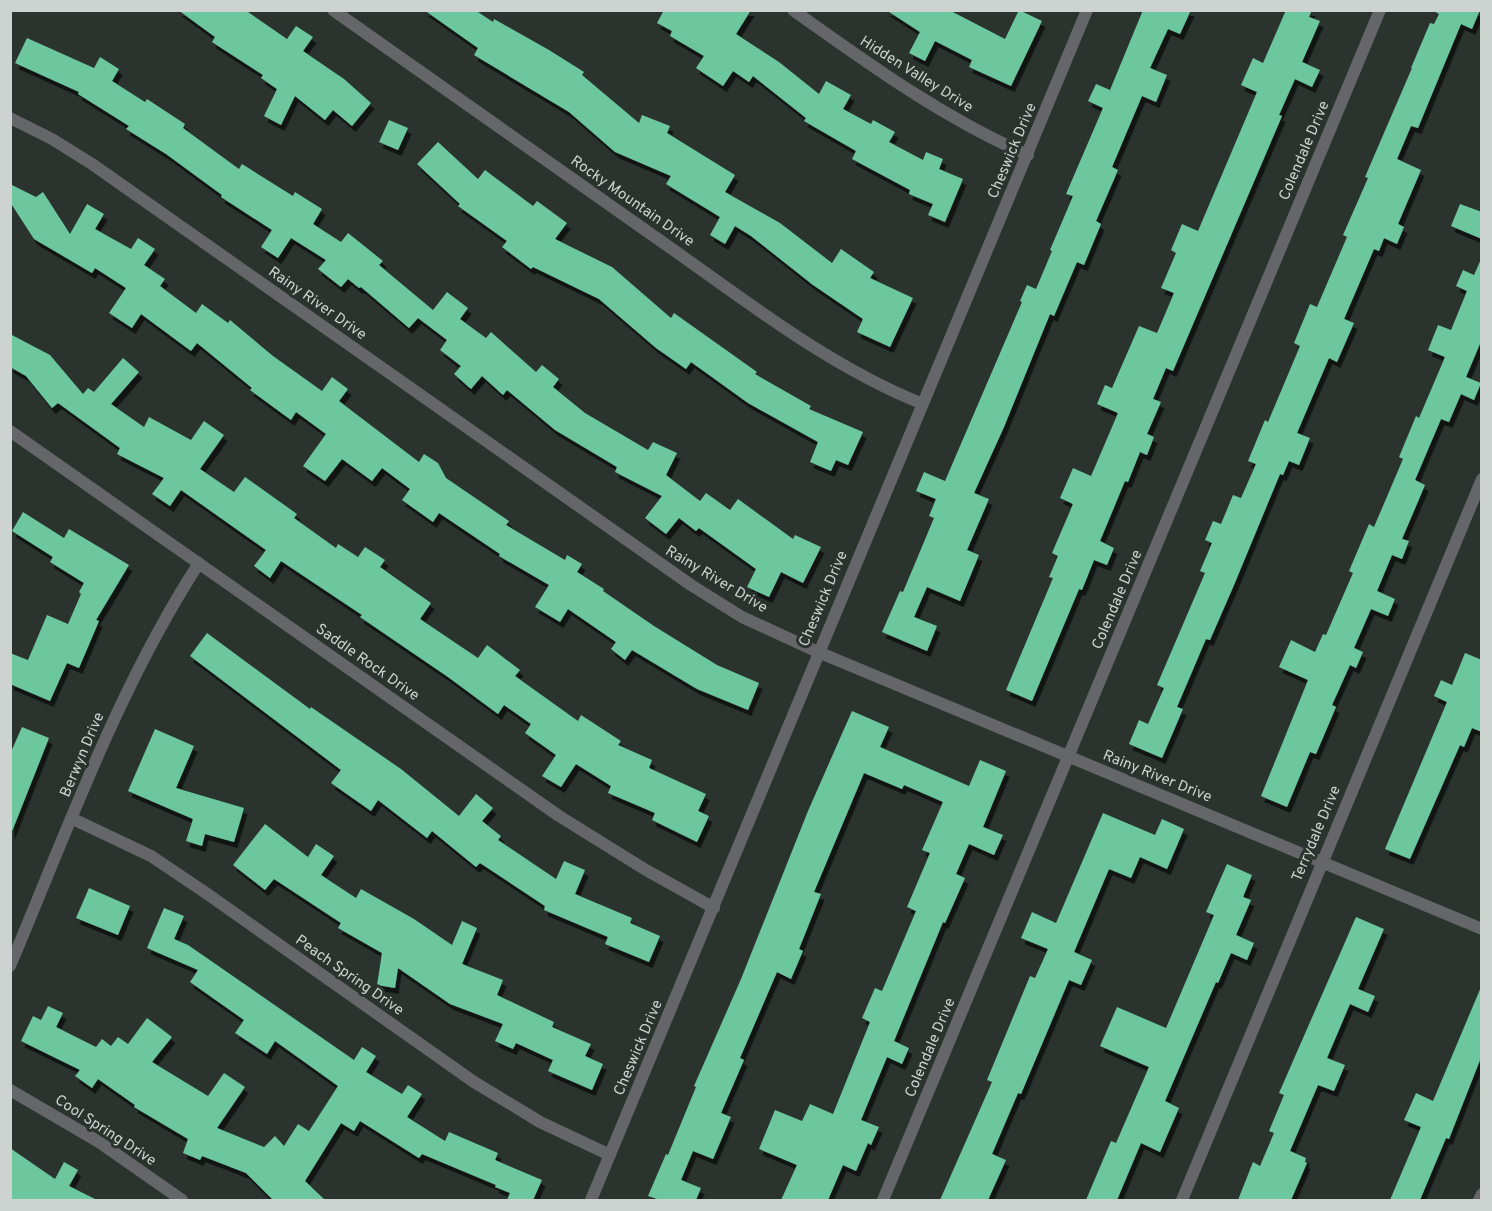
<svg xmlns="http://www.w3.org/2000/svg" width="1492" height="1211" font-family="Overpass,sans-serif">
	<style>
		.building { fill: #6cc79e; filter: url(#shadow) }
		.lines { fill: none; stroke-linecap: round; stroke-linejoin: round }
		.minor { stroke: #65666a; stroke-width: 12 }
		.labels { text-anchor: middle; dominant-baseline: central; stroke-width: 6; stroke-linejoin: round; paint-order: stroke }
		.street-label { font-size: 15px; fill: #cdd3d0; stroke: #2a332e }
	</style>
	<defs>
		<filter id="shadow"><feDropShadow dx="3.5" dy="6" stdDeviation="0" flood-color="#0009"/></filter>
	</defs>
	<rect width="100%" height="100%" fill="#2a332e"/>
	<path class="building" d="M178,10H245L287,39L296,26L313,37L303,51L344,79L371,103L352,126L333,110L325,120L295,96L281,125L264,116L277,89L261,78L263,75L212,42L215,37Z
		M424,10H475L493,22L494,19L549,50L584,72L582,75L639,123L642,115L670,126L667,133L735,175L725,192L780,223L832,263L841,249L874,272L870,278L913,298L890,347L857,332L863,319L813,285L751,236L735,226L725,244L710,235L720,217L666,184L671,176L615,152L569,112L474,55L478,48Z
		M664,10H751L736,34L779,62L819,94L826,81L851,95L843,109L871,124L873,120L895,132L889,142L923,160L926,152L943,159L939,169L963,179L945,222L928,215L933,204L909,194L910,190L852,159L856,151L804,121L806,118L753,76L749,82L733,71L723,86L696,68L704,56L670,36L672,31L657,23Z
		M886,10H949L1005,39L1019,10L1042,21L1011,86L969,67L972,60L935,41L925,61L909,53L920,32Z
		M1143,10H1191L1180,34L1168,29L1150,68L1167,75L1156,102L1142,96L1112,167L1118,170L1096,221L1101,224L1084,265L1077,262L1054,316L1050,314L1004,427L974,493L989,499L967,550L979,555L960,601L927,587L914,617L937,626L927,651L882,632L900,591L903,592L934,518L929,516L936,499L916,491L924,472L945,481L1022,302L1020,301L1027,285L1036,289L1052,251L1050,250L1073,196L1066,194L1103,108L1088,101L1096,84L1110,90Z
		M1286,10H1312L1309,17L1320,21L1302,62L1320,70L1312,87L1295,79L1279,115L1282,116L1173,371L1166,368L1153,399L1161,402L1147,434L1154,437L1147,455L1140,452L1128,482L1125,481L1100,541L1114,548L1107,565L1094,560L1082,590L1079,589L1032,701L1006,690L1053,578L1049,577L1058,556L1052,553L1073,504L1060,498L1073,468L1091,476L1118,413L1097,404L1105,385L1112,388L1139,326L1157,333L1174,293L1161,288L1176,253L1171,250L1182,224L1198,231L1257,92L1241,85L1253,58L1263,63Z
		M1432,10H1480L1472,29L1461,24L1418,128L1411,126L1397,159L1421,170L1398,224L1404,227L1397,244L1384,238L1379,251L1374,249L1344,319L1354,323L1337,362L1329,358L1297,433L1310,438L1299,465L1289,461L1283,475L1280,474L1234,585L1210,640L1206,639L1177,707L1183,709L1162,758L1129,744L1139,720L1148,724L1164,688L1157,685L1205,573L1200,571L1212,543L1205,540L1213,521L1221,524L1233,495L1241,498L1256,464L1248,461L1265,420L1268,422L1300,346L1294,343L1310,304L1317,307L1347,237L1343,235L1368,178L1365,177L1412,68H1411L1430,23L1434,24L1439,14Z
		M27,38L94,68L100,57L119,69L112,81L145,102L147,99L185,124L183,128L239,169L242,164L293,196L295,192L322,209L313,224L341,242L348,233L383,261L379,265L433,310L447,292L468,308L460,319L486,338L491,332L536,372L542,365L559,379L553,387L585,413L648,450L653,442L677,453L666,475L700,501L706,493L730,510L738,499L793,539L795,535L821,547L803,583L781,572L769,597L747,587L756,569L699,528L696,531L679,518L666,534L645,518L662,496L615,472L617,467L555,430L507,390L503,395L482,376L471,389L454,374L461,366L440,350L447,340L418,318L409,328L361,287L359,288L348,279L341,287L318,269L326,260L291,238L278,258L261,247L272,230L221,197L222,195L166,154L126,129L129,126L78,94L79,92L15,63Z
		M389,120L408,128L398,150L379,142Z
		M438,142L478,179L485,170L533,206L537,201L567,223L555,239L612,267L671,318L674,313L757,372L755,374L811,406L809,409L863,432L848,465L836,460L831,471L810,462L818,442L748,403L691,362L686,369L656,348L599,299L533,267L531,269L502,247L507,241L458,206L460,204L417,164Z
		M10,184L36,197L43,192L70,234L87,204L104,214L95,229L131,249L138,238L155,249L144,265L165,279L160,286L196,313L202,304L228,323L230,320L273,356L322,391L332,377L348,389L339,401L419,462L424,454L438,463L446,478L509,521L506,525L565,560L567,555L582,564L577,572L604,589L603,591L654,626L717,665L759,683L748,710L697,689L632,650L625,660L611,649L616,642L568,609L560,622L535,607L549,585L499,556L500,554L439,513L433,522L402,500L410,489L382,468L372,481L342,459L325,481L303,466L326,434L296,412L291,420L250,390L252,388L197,343L191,351L141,314L132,328L109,313L126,288L95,268L92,273L34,239L10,202Z
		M1460,204L1482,212V239L1451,226Z
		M1482,257V339L1466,377L1481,383L1474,400L1461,394L1449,422L1441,419L1415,480L1425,485L1402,539L1409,541L1402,559L1392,555L1377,591L1395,599L1388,616L1371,609L1354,648L1363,652L1356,668L1350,665L1332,705L1336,707L1316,754L1310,752L1287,807L1261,796L1308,680L1279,667L1291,640L1315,652L1323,634L1326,635L1353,573L1349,571L1369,524L1374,527L1403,459L1399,457L1416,416L1419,418L1445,357L1428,350L1438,325L1451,330L1467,291L1456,286L1463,270L1474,275Z
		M10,334L50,355L83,394L88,388L94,392L123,358L139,372L111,404L144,427L149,417L191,440L204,421L224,435L200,469L234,492L245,477L297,514L294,518L336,548L338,544L358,557L365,547L385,560L380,567L431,603L420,619L478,658L487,645L520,670L515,676L578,721L581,715L621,741L618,745L652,760L649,768L706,794L698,811L709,816L697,842L652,820L655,813L608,793L611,786L576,764L561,787L542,776L556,755L525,733L531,724L504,705L498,714L448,677L360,617L362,615L281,561L270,578L254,566L266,550L181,490L170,506L152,494L164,478L117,454L120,448L58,403L52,408L26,376L10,367Z
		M23,512L64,538L69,529L129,565L96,620L99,621L79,668L67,663L50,701L10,684V653L28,660L47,615L68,624L81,594L79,592L84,583L50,562L53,557L12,531Z
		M207,633L310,709L311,707L401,769L459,816L476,794L493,808L482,821L501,836L498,840L556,879L564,861L585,870L575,894L632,918L630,923L660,936L649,962L605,944L608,937L544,910L545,906L480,863L476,867L432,831L427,838L378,800L371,811L331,783L341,770L190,656Z
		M1465,653L1482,660V732L1472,728L1464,747L1460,745L1410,859L1385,849L1447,702L1434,696L1441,680L1452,685Z
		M852,711L889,727L880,747L969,786L980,760L1006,771L983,827L1003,835L994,855L969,844L956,874L965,878L945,923L943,922L894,1041L909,1048L902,1064L887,1057L861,1120L879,1127L871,1145L868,1143L856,1171L843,1165L828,1200H781L797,1165L759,1149L775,1110L802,1121L810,1104L833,1114L870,1022L862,1018L875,988L882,991L916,911L907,907L930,853L922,850L943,802L904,785L902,789L864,773L814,892L821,894L799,949L803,951L791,979L777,972L740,1058L744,1060L721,1113L731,1117L713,1159L693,1151L681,1180L701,1188L696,1200H660L648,1196L666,1154L668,1155L696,1087L694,1086L741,979L808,811Z
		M22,727L49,738L11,834L10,754Z
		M155,729L194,746L176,788L244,808L234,842L205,834L202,846L186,841L193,819L128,791Z
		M1103,813L1155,835L1162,819L1184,829L1167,869L1140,857L1131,878L1109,869L1074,952L1092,960L1081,985L1069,980L1021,1094L1018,1093L992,1154L1006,1160L988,1200H940L992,1082L987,1080L1030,976L1035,978L1048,949L1021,938L1032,912L1056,923Z
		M265,824L308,857L316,844L334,856L321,875L356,898L361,889L414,919L452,945L462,921L477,928L462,964L503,980L497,995L554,1022L552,1027L591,1044L585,1056L603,1064L592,1090L548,1071L553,1060L516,1043L513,1049L495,1041L503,1024L450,1004L398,968L395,988L377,985L382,953L338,928L341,923L274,879L265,890L233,865Z
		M1227,864L1252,875L1243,897L1251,900L1236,935L1254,943L1247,960L1231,953L1218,983L1216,982L1165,1101L1179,1108L1160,1152L1141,1143L1117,1200H1086L1111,1141L1116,1143L1149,1067L1100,1046L1117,1007L1166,1028L1214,915L1206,912Z
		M89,888L130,906L118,935L76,918Z
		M164,908L184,916L174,939L188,945L354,1060L362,1047L376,1056L366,1072L402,1094L408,1085L422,1094L407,1117L445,1141L449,1132L498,1153L495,1160L542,1180L533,1200H507L510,1193L495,1187L496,1185L422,1154L419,1158L360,1121L354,1131L341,1123L305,1181L325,1200H273L246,1173L202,1156L200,1160L183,1153L188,1139L134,1107L135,1105L98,1079L92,1088L75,1076L80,1070L21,1041L33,1016L41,1020L48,1006L63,1013L56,1027L96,1047L102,1039L111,1046L118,1037L128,1044L147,1018L172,1037L152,1062L208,1096L224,1073L245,1087L217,1128L264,1147L275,1136L284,1146L298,1124L309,1131L338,1086L275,1041L267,1054L235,1033L244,1020L190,982L198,970L147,948Z
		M1356,917L1384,929L1358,989L1375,996L1368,1012L1350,1004L1327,1058L1345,1065L1334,1091L1318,1085L1290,1151L1306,1158L1305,1162L1307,1163L1291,1200H1238L1253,1162L1260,1166L1274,1133L1269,1131L1284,1095L1279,1093Z
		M1481,987L1482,1055L1449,1139L1446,1138L1420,1200H1390L1421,1127L1404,1120L1416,1093L1433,1101Z
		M10,1148L55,1179L64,1162L78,1170L69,1186L97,1200H10Z"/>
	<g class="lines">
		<path class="minor" d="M333,10C444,88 554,166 665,244C746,301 830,367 923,404
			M793,10C869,64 943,118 1028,155
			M10,118L52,139L92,164L691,585L742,617L818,652L1482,929
			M10,431L559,816L646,870L714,908
			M73,819L151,856L206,893L474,1082L540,1122L610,1155
			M10,966C68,829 118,688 199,563
			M10,1090L99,1142L182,1200
			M591,1200L1087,10
			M883,1200L1380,10
			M1182,1200L1482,479
			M1479,1200L1482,1194"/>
	</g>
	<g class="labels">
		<g class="street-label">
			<text transform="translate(916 75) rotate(32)">Hidden Valley Drive</text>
			<text transform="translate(1013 151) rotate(-67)">Cheswick Drive</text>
			<text transform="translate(1305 151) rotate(-67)">Colendale Drive</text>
			<text transform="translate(632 202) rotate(35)">Rocky Mountain Drive</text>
			<text transform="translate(317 304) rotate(35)">Rainy River Drive</text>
			<text transform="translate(716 580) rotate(31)">Rainy River Drive</text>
			<text transform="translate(824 599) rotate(-67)">Cheswick Drive</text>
			<text transform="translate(1118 600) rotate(-67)">Colendale Drive</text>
			<text transform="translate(367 663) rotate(35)">Saddle Rock Drive</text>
			<text transform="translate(83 755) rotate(-67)">Berwyn Drive</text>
			<text transform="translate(1157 777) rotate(22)">Rainy River Drive</text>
			<text transform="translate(1317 834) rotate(-67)">Terrydale Drive</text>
			<text transform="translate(349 976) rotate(35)">Peach Spring Drive</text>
			<text transform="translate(639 1048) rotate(-67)">Cheswick Drive</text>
			<text transform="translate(931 1048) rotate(-67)">Colendale Drive</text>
			<text transform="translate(105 1131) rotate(33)">Cool Spring Drive</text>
		</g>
	</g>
	<rect width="1492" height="1211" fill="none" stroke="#cdd3d0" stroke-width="24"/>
</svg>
